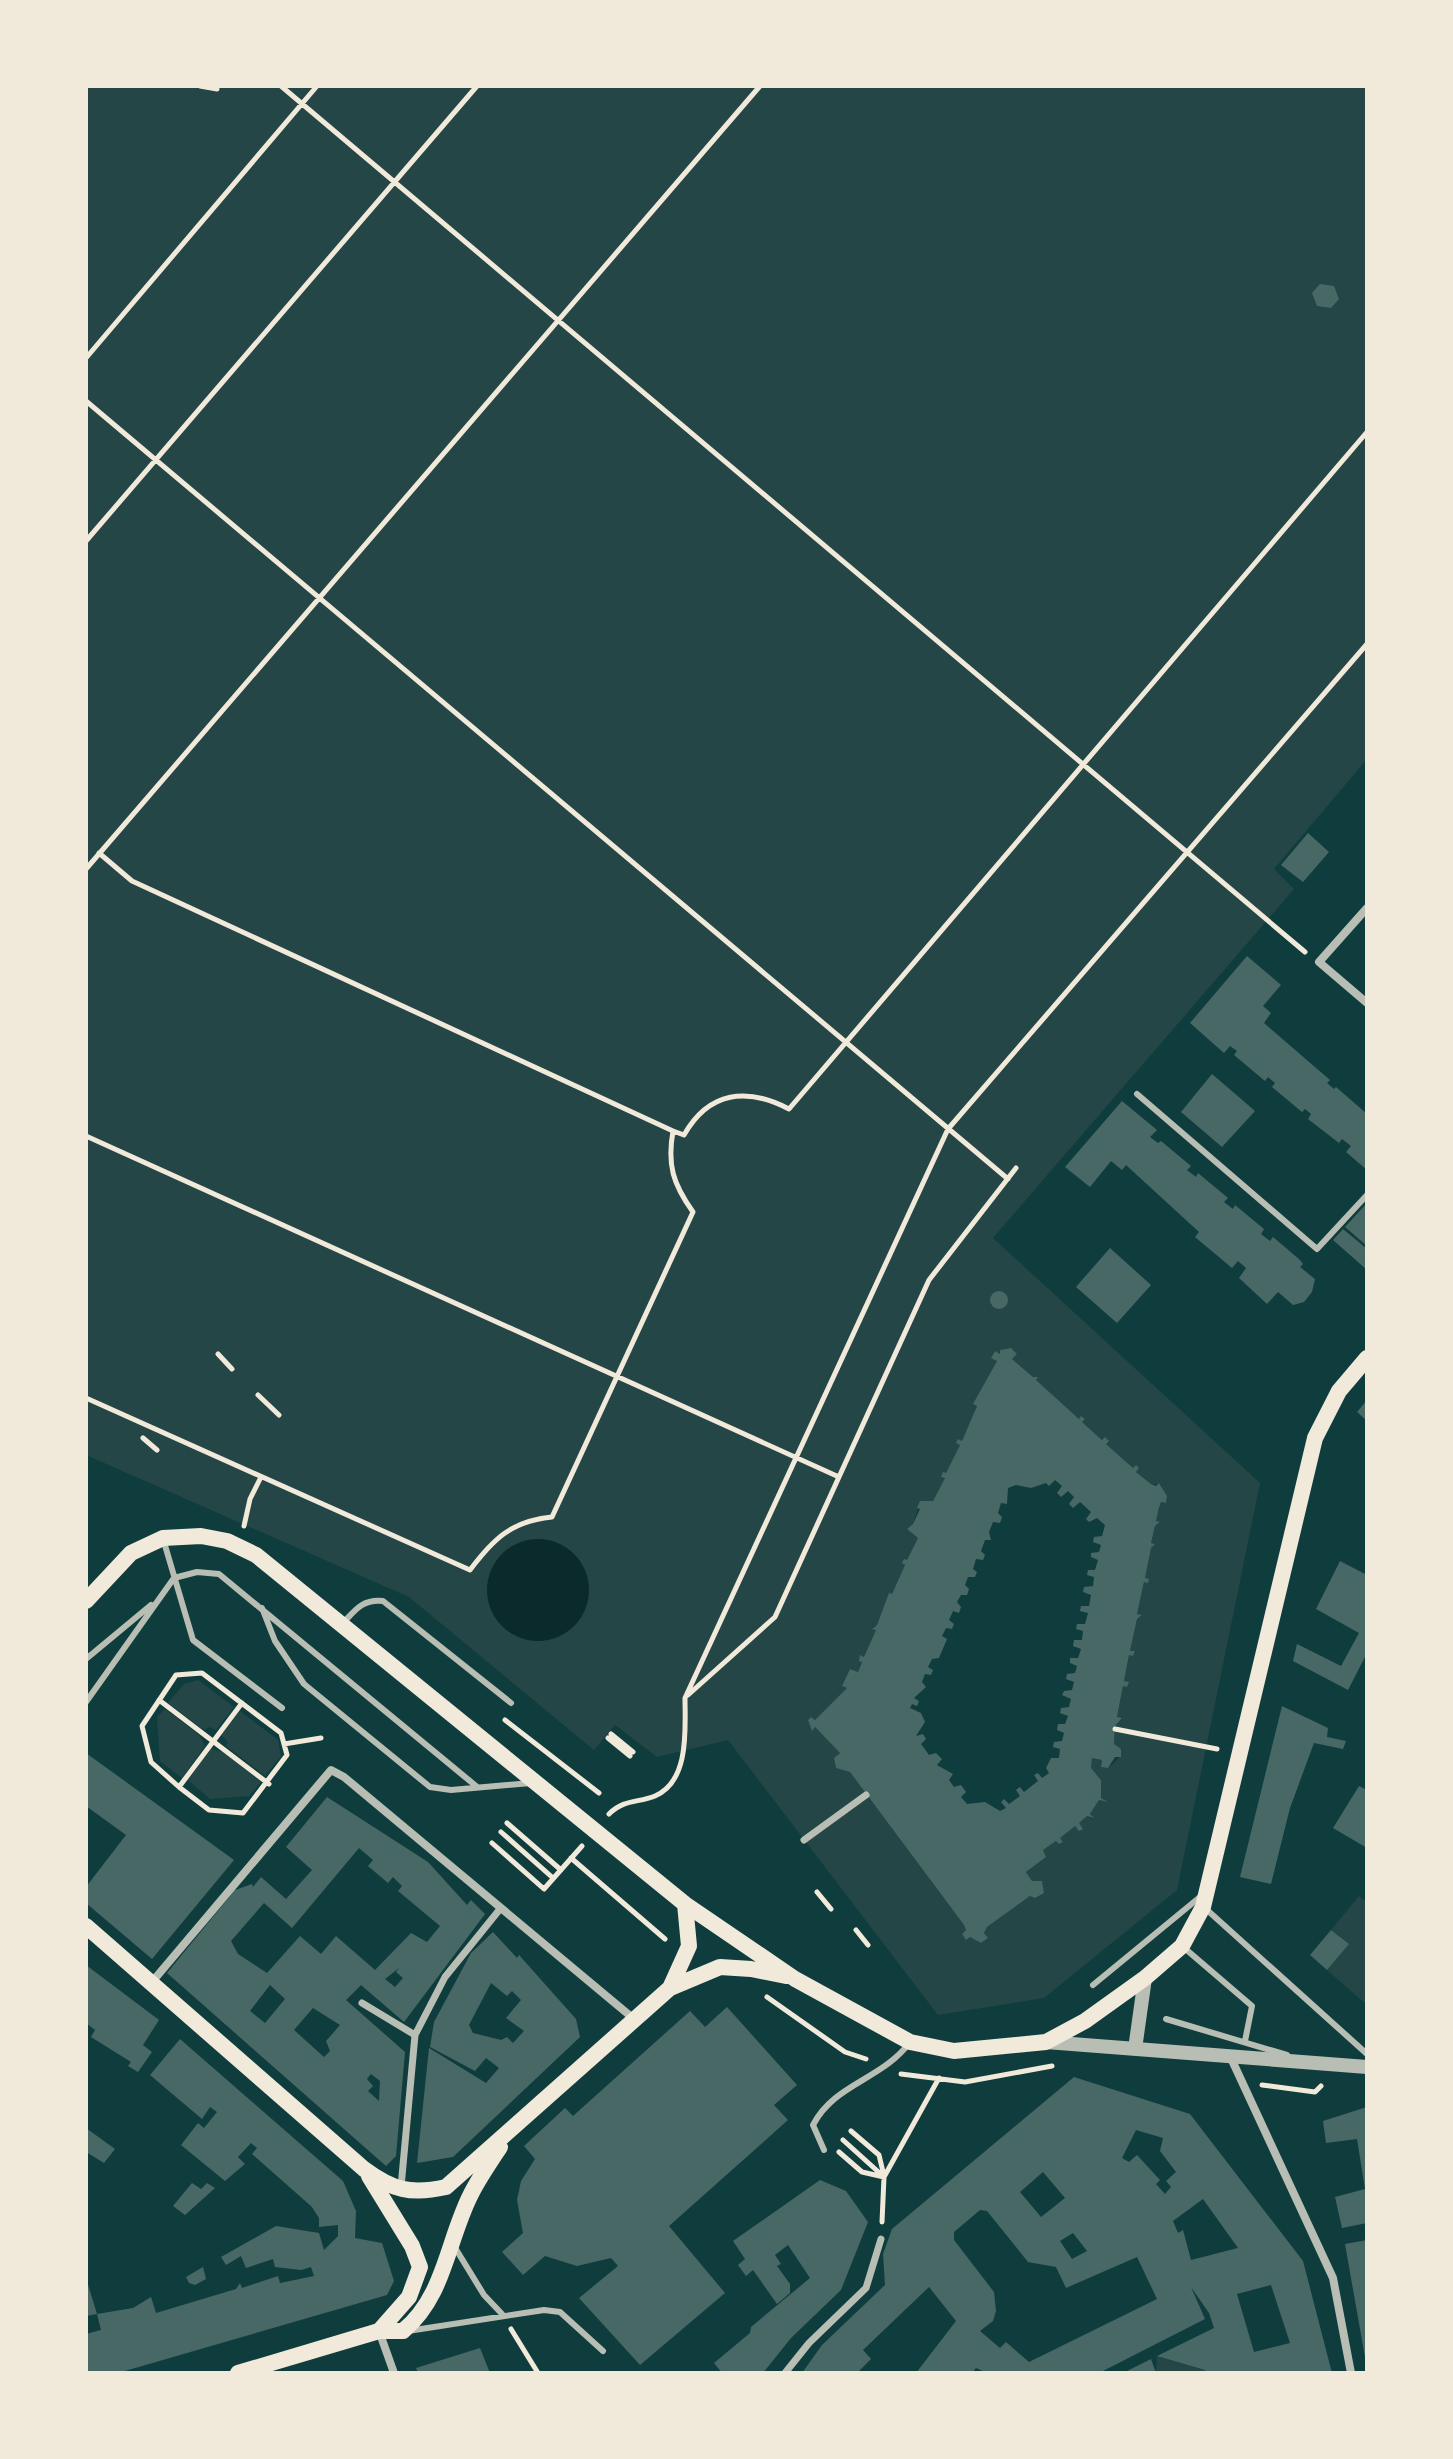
<svg xmlns="http://www.w3.org/2000/svg" width="1453" height="2459" font-family="'Roboto Serif',serif">
	<style>
		.green { fill: #244646; fill-rule: evenodd }
		.water { fill: #0a2a2b }
		.building { fill: #486865; fill-rule: evenodd }
		.lines { fill: none; stroke-linecap: round; stroke-linejoin: round }
		.path { stroke: #f1e9da; stroke-width: 5 }
		.service { stroke: #b8beb3; stroke-width: 6 }
		.pedestrian { stroke: #b8beb3; stroke-width: 7 }
		.minor { stroke: #b8beb3; stroke-width: 8 }
		.tertiary { stroke: #b8beb3; stroke-width: 14 }
		.secondary { stroke: #f1e9da; stroke-width: 16 }
	</style>
	<rect width="100%" height="100%" fill="#0f3d3e"/>
	<path class="green" d="M86,86H1367V759L1274,869L1294,889L993,1238L1260,1483L1177,1890L1044,1998L938,2015L728,1740L657,1757L615,1725L594,1750L409,1597L86,1455ZM1005,1349H1012L1017,1354L1012,1359L1033,1377H1038L1036,1380L1079,1419L1084,1418L1082,1422L1102,1440L1106,1438V1444L1133,1468L1136,1465V1472L1151,1484H1160L1167,1496L1166,1503L1161,1502L1156,1521L1160,1523L1155,1526L1151,1543L1155,1544L1151,1548L1145,1578L1149,1580L1144,1582L1137,1614L1142,1615L1137,1619L1130,1651L1135,1652L1133,1656L1129,1655L1124,1681L1129,1683L1123,1686L1117,1717L1122,1719L1115,1726L1114,1744L1121,1756L1108,1768L1101,1767L1102,1760L1092,1758L1091,1768L1101,1780V1798L1104,1801L1099,1800L1090,1814L1093,1819L1087,1816L1060,1838L1063,1842L1056,1841L1043,1850L1046,1857L1026,1872L1032,1881H1042L1044,1893L1030,1896L987,1927L984,1933L988,1938L981,1943L970,1937L966,1940L962,1934L966,1930L964,1925L850,1772L836,1768L834,1758L840,1753L815,1727L812,1730L808,1720L811,1717L815,1720L847,1688L843,1685L850,1669L858,1672L862,1662L860,1656L864,1657L876,1630L872,1628L877,1625L889,1594H892L905,1565L902,1563L907,1560L918,1538L907,1529L913,1524L920,1502L933,1501L945,1478L943,1473H946L960,1445L958,1439L962,1441L977,1406L974,1404L997,1361L992,1358L994,1351L1000,1354Z
		M198,1680L234,1707L216,1730L210,1727L204,1730L168,1703L184,1684Z
		M165,1709L199,1735L205,1746L182,1778L160,1761L157,1717Z
		M240,1711L278,1740L281,1756L265,1776L226,1746L228,1742L221,1735Z
		M210,1749L223,1752L261,1782L249,1796L210,1799L188,1780Z
		M1359,1896L1367,1902V2005L1327,1970L1348,1944L1331,1930Z
		M1157,2356L1205,2370L1204,2373H1156Z"/>
	<path class="water" d="M487 1590a51 51 0 1 1 102 0a51 51 0 1 1-102 0Z"/>
	<path class="building" d="M1320,284L1334,286L1339,299L1331,308L1317,306L1312,293Z
		M1308,833L1329,852L1303,882L1281,865Z
		M1247,956L1281,985L1263,1006L1271,1013L1264,1023L1330,1080L1327,1083L1334,1089L1336,1087L1367,1114V1170L1346,1152L1351,1146L1342,1139L1339,1143L1308,1119L1311,1114L1305,1109L1302,1112L1272,1087L1275,1083L1268,1077L1265,1081L1234,1055L1237,1051L1230,1046L1224,1053L1190,1023Z
		M1212,1074L1255,1111L1222,1147L1181,1112Z
		M1122,1101L1157,1130L1150,1137L1158,1143L1161,1141L1191,1166L1187,1170L1196,1177L1198,1173L1228,1198L1224,1202L1233,1209L1235,1205L1264,1229L1261,1234L1270,1241L1273,1237L1300,1260L1303,1264L1300,1267L1315,1279L1312,1292L1304,1302L1293,1305L1278,1292L1267,1304L1239,1278L1246,1268L1238,1261L1232,1268L1195,1237L1199,1232L1126,1165L1122,1170L1111,1161L1090,1187L1065,1167Z
		M1367,1203V1246L1345,1227Z
		M1343,1229L1367,1249V1270L1333,1240Z
		M1110,1248L1151,1285L1117,1323L1076,1287Z
		M990 1300a9 9 0 1 1 18 0a9 9 0 1 1-18 0Z
		M1011,1348L1017,1354L1012,1359L1033,1377H1038L1036,1380L1079,1419L1081,1416L1085,1419L1082,1422L1102,1440L1105,1437L1109,1441L1106,1444L1133,1468L1136,1465L1139,1468L1136,1472L1151,1484L1156,1486L1159,1483L1167,1496L1166,1503L1161,1502L1159,1508L1156,1521L1160,1522L1155,1526L1151,1543L1155,1544L1151,1548L1145,1578L1149,1579L1148,1583L1144,1582L1137,1614L1142,1615L1137,1619L1130,1651H1135L1133,1656L1129,1655L1124,1681L1129,1682L1127,1687L1123,1686L1117,1717L1122,1718L1115,1726L1114,1744L1121,1749V1757H1115L1108,1768L1101,1767L1102,1760L1092,1758L1091,1768L1101,1780V1798L1108,1802L1099,1800L1090,1814L1094,1818L1087,1816L1079,1823L1083,1829L1079,1831L1075,1826L1060,1838L1063,1842L1059,1844L1056,1841L1043,1850L1046,1857L1026,1872L1032,1881H1042L1044,1893L1035,1898L1030,1896L987,1927L984,1933L988,1938L981,1943L970,1937L966,1940L962,1934L966,1930L964,1925L850,1772L836,1768L834,1758L840,1753L815,1727L812,1731L808,1720L811,1717L815,1720L847,1688L842,1686L850,1669L858,1672L862,1662L859,1661L860,1655L864,1657L876,1630L872,1629L877,1625L889,1593L892,1594L905,1565L902,1563L904,1559L907,1560L918,1538L907,1529L913,1524L920,1509L917,1508L920,1501H933L945,1478L941,1477L943,1472L946,1473L960,1445L956,1443L958,1439L962,1441L977,1406L973,1404L997,1361L991,1358L995,1351L1000,1354V1350ZM1055,1480L1062,1486L1057,1493L1061,1497L1068,1491L1074,1497L1069,1504L1073,1508L1080,1502L1091,1512L1086,1519L1089,1522L1097,1518L1105,1525L1102,1536L1094,1537L1093,1542L1101,1545L1099,1552L1091,1553V1557L1098,1560L1095,1570H1088L1087,1575L1094,1577L1093,1586L1084,1587L1083,1592L1091,1595L1089,1606H1081L1080,1611L1088,1613L1085,1624H1077L1076,1629L1083,1631L1082,1640H1074L1073,1646L1081,1649L1078,1658H1070V1663L1077,1666L1075,1673L1067,1674L1066,1679L1074,1682L1072,1690L1064,1691L1062,1695L1071,1699L1069,1707L1061,1708L1060,1713L1068,1716L1065,1724H1058L1057,1730L1064,1733L1062,1741L1054,1742L1053,1747L1060,1749L1059,1758H1051L1046,1768L1049,1773L1042,1778L1038,1773L1034,1775L1038,1781L1024,1792L1020,1787L1016,1790L1020,1796L1009,1804L1004,1799L1001,1802L1006,1808L1000,1811L985,1802L967,1804L961,1797L966,1792L961,1785L954,1787L949,1780L953,1774L937,1765L942,1759L936,1753L929,1755L921,1744L926,1739L923,1734L916,1736L925,1722L921,1713L910,1708L912,1704L917,1706L919,1701L914,1698L926,1687L922,1682L925,1674L931,1675L933,1670L928,1667L932,1659L939,1658L947,1639L942,1636L946,1628L952,1629L954,1624L949,1620L953,1611L959,1613L961,1607L957,1602L961,1595H967L969,1589L965,1585L968,1577H975L977,1572L973,1569L976,1559L983,1560L985,1555L981,1551L985,1540H991L989,1532L993,1522L1000,1523L1002,1517L998,1513L1001,1503L1007,1504L1008,1488L1016,1485L1031,1488L1046,1483L1049,1486Z
		M1367,1400V1421L1357,1412Z
		M1340,1561L1367,1575V1653L1348,1690L1293,1661L1297,1644L1341,1666L1359,1633L1316,1609Z
		M1282,1706L1328,1728L1327,1737L1346,1741L1343,1749L1314,1743L1290,1808L1271,1884L1240,1877Z
		M86,1753L234,1860L152,1959L86,1903V1887L126,1835L86,1806Z
		M1359,1786L1367,1790V1848L1333,1828Z
		M327,1797L428,1862L467,1905L471,1900L485,1914L404,2022L361,1985L346,2000L405,2052L396,2156L386,2166L167,1973L235,1890L252,1884L253,1887L261,1877L286,1899L312,1870L286,1847ZM359,1848L373,1860L368,1866L388,1883L393,1877L402,1886L398,1891L440,1926L427,1942L411,1933L375,1970L336,1936L321,1954L300,1936L267,1973L238,1954L231,1941L264,1903L292,1928ZM399,1968L396,1972L403,1978L395,1987L385,1979ZM270,1985L285,1999L265,2023L250,2011ZM313,2008L340,2025L326,2041L330,2051L324,2057L294,2030ZM371,2074L380,2081L379,2101L368,2091L373,2086L367,2079Z
		M1331,1930L1349,1944L1327,1970L1310,1955Z
		M493,1932L517,1958L519,1955L576,2019L580,2037L453,2157L417,2163L429,2048L486,2083L499,2068L486,2058L475,2071L430,2047L434,2022L471,1953ZM491,1983L507,1996L512,1991L521,2000L506,2018L524,2031L513,2043L507,2037L501,2040L473,2033L469,2025Z
		M86,1965L159,2020L143,2045L152,2052L138,2072L128,2066L131,2062L91,2037L95,2030L86,2023Z
		M727,2007L797,2085L774,2105L788,2120L669,2226L725,2293L640,2365L579,2298L618,2266L611,2258L577,2266L545,2256L523,2275L502,2252L523,2233L517,2200L521,2181L535,2159L524,2146L565,2108L573,2116L690,2011L705,2027Z
		M180,2039L343,2181L356,2211L355,2238L382,2243L394,2281L387,2295L118,2373H86V2334L101,2330L97,2314L133,2308L151,2297L156,2313L236,2289L240,2283L242,2288L278,2276L280,2283L314,2276L311,2267L301,2270L275,2267L273,2259L246,2268L241,2256L226,2265L221,2257L276,2226L319,2233L324,2250L338,2236V2225L319,2227V2218L312,2207L252,2154L257,2148L251,2143L238,2157L245,2164L225,2181L181,2145L198,2123L204,2128L217,2112L210,2107L202,2119L150,2075Z
		M1074,2077L1190,2114L1303,2261L1332,2373H1204L1205,2370L1157,2356L1214,2328L1209,2313L1191,2287L1205,2319L1099,2373H987L976,2368L972,2373H916L956,2321L929,2287L863,2350L871,2359L857,2373H802L822,2345L885,2285L883,2254L892,2229ZM1136,2130L1163,2138L1160,2151L1176,2172L1166,2181L1171,2187L1165,2194L1156,2184L1160,2180L1137,2155L1129,2162L1122,2158ZM1043,2172L1065,2198L1041,2217L1020,2192ZM1203,2199L1238,2248L1191,2260L1183,2230L1178,2233L1173,2221ZM980,2210L987,2211L1028,2262L1056,2267L1066,2288L1137,2257L1157,2299L1029,2362L1006,2342L1000,2348L980,2331L993,2321L996,2311L994,2292L954,2240V2232ZM1073,2233L1087,2251L1072,2259L1060,2241ZM1271,2285L1290,2343L1254,2352L1237,2294Z
		M1367,2107V2223L1342,2228L1335,2197L1365,2189L1357,2139L1326,2143L1323,2121Z
		M86,2128L115,2149L104,2163L86,2152Z
		M820,2180L846,2191L868,2222L841,2290L791,2338L763,2373H722L714,2363L750,2333L751,2327L810,2278L788,2245L775,2255L781,2264L777,2266L790,2284V2293L777,2304L753,2270L746,2276L738,2265L745,2259L733,2241Z
		M192,2183L201,2189L207,2183L215,2188L185,2215L173,2206Z
		M1367,2240V2362L1366,2363L1345,2244Z
		M203,2267L206,2279L195,2285L189,2283L186,2277Z
		M86,2278L97,2314L86,2316Z
		M480,2348L490,2373H418L416,2368Z
		M1151,2359L1156,2373H1123Z"/>
	<g class="lines">
		<path class="path" d="M200,86L217,89
			M281,86L1305,952
			M86,358L317,86
			M86,401L1008,1179
			M86,541L477,86
			M86,869L760,86
			M673,1131L684,1135C709,1091 747,1087 789,1109L1367,432
			M86,1136L839,1477
			M218,1354L232,1369
			M258,1395L279,1415
			M86,1398L470,1570C494,1538 512,1521 552,1517L693,1212C673,1184 667,1165 673,1131L132,881L99,853
			M143,1438L157,1450
			M244,1526L250,1499L261,1477
			M202,1673L281,1733L287,1755L243,1813L209,1810L179,1787L151,1762L142,1726L176,1675Z
			M688,1695L775,1617L929,1280L1016,1168
			M159,1700L269,1784
			M505,1720L599,1793
			M1115,1729L1217,1749
			M611,1734L633,1752
			M608,1738L630,1756
			M284,1744L321,1738
			M179,1787L242,1703
			M609,1814C624,1799 638,1803 655,1796C690,1781 685,1728 685,1698L948,1129L1367,644
			M507,1823L561,1870
			M501,1832L553,1878
			M492,1843L544,1889L582,1846
			M571,1858L665,1939
			M817,1892L831,1909
			M856,1930L868,1945
			M767,1997L845,2052L866,2059
			M901,2074L965,2082L1052,2066
			M1262,2085L1315,2092L1321,2086
			M851,2131L879,2155L884,2176
			M839,2152L862,2172L884,2177L843,2140
			M882,2222L884,2177L939,2078
			M511,2329L538,2373"/>
		<path class="service" d="M1137,1094L1317,1249L1367,1195
			M164,1542L193,1640L282,1708
			M262,1608L275,1641L304,1684L430,1787L451,1790L531,1783
			M343,1623C356,1609 363,1599 383,1601L511,1703
			M86,1659L151,1605
			M86,1702L174,1578L197,1572L219,1574L476,1786
			M1206,1909L1367,2054
			M1182,1946L1252,2006L1245,2041
			M1093,1985L1200,1897
			M1166,2019L1287,2055
			M824,2150L813,2125C835,2083 882,2080 910,2042
			M454,2246L484,2295L502,2314
			M408,2331L544,2310L560,2312L603,2351"/>
		<path class="pedestrian" d="M804,1840L866,1795
			M362,2003L415,2035
			M401,2187L415,2035L445,1977L500,1909
			M785,2373L809,2343L866,2288L881,2239"/>
		<path class="minor" d="M1367,908L1319,962L1367,1003
			M152,1982L331,1770L344,1777L634,2019
			M1230,2056L1333,2278L1351,2373
			M379,2331L394,2373"/>
		<path class="tertiary" d="M1046,2042L1367,2067
			M1135,2049L1145,1978"/>
		<path class="secondary" d="M86,1601L131,1553L163,1538L201,1536L227,1541L256,1555L685,1904L795,1979L910,2042L954,2051L1046,2042L1085,2021L1145,1978L1182,1946L1203,1907L1315,1438L1339,1391L1367,1358
			M86,1926L364,2169C392,2190 411,2195 446,2187L670,1988L720,1967L751,1969L786,1976
			M670,1988L689,1946L685,1904
			M369,2176L412,2246L420,2267L409,2297L379,2331
			M238,2373L379,2331H403C445,2296 447,2241 471,2194C479,2178 490,2162 500,2147"/>
	</g>
	<rect width="1453" height="2459" fill="none" stroke="#f1e9da" stroke-width="176"/>
</svg>
